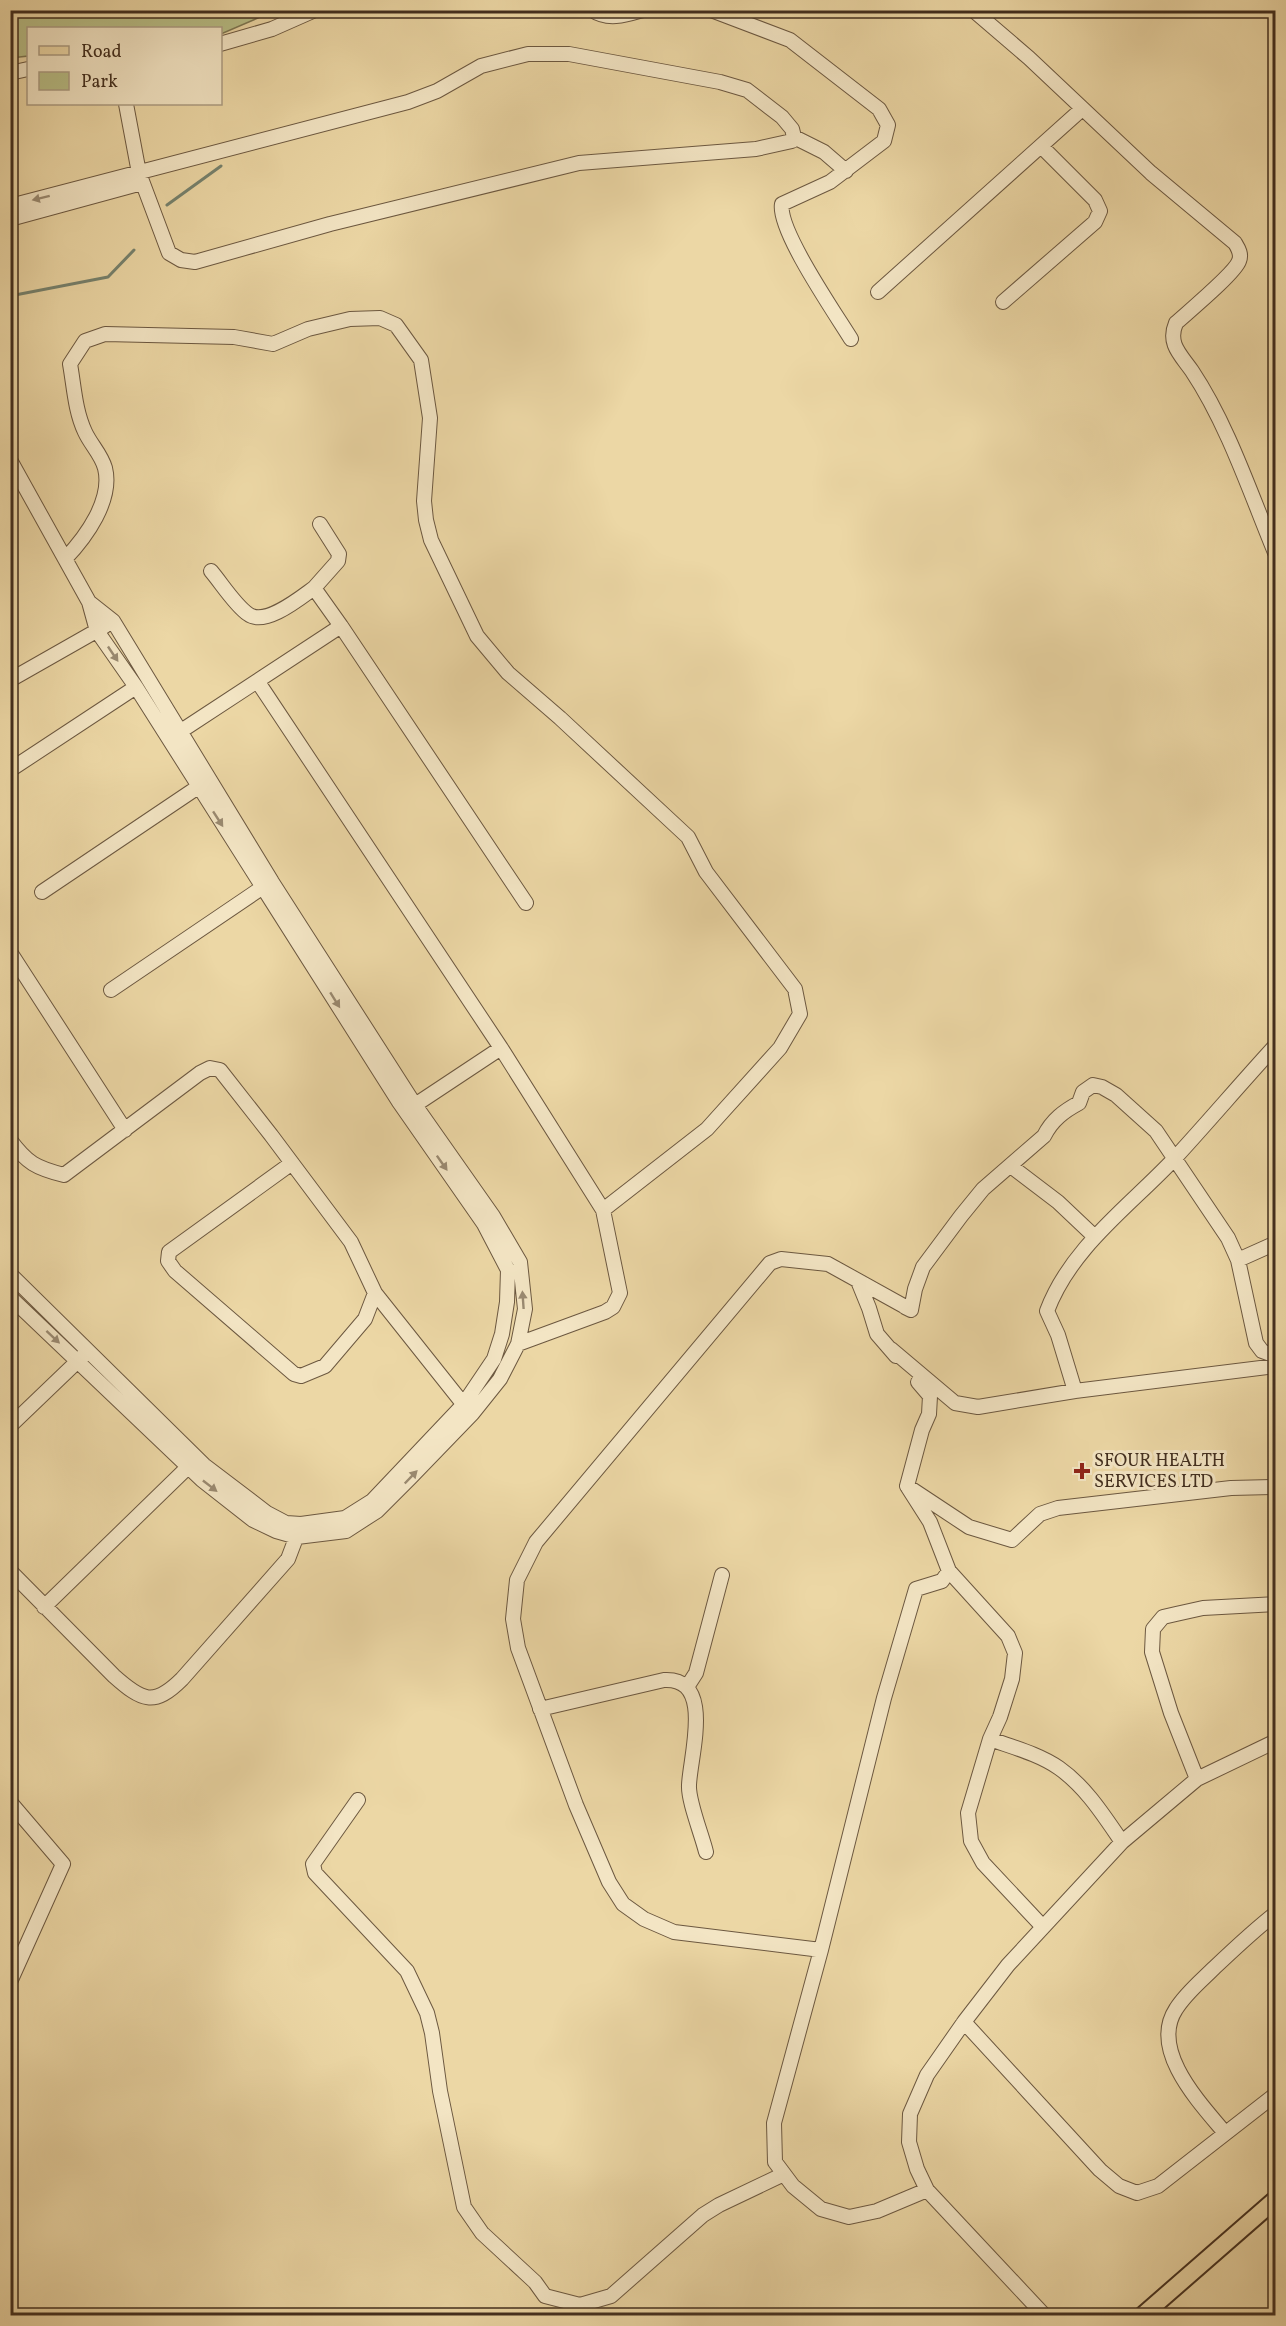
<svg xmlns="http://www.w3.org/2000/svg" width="1286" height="2326" font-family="Vollkorn,serif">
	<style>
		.green { fill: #b8be86; stroke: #7d7652; stroke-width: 1.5 }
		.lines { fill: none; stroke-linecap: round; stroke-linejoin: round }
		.stream { stroke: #76826e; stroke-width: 3 }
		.minor-casing { stroke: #6c5840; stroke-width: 16 }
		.major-casing { stroke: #422e1e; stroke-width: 20 }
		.minor { stroke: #f3e5c4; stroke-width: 14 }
		.major { stroke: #ecd7a5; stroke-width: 16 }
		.oneway { fill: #9a8a71 }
		.poi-dot { fill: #8f2418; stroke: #f3e5c4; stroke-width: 2 }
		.labels { text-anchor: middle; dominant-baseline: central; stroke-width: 6; stroke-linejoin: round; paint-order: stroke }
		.poi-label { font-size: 18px; fill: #422e1e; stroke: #f3e5c4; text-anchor: start }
	</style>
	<rect width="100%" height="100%" fill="#ecd7a5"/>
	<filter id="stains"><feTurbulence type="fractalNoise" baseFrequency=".00333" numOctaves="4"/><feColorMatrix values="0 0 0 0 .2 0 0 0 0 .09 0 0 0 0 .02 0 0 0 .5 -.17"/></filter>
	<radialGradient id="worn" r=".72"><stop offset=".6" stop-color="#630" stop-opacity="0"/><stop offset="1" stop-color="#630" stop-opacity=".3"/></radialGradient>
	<path class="green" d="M10,11L11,10L274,11L221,34L220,28H28V56L11,58Z"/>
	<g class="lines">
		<path class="stream" d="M167,205L221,166
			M10,296L108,277L134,250"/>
		<g class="minor-casing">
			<path id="minor" d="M592,10C608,21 626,15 643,10
				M711,10L790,40L879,109L888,125L884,141L830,182L782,204C777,229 835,313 851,339
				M973,10L1029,58L1151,173L1235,243C1238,248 1242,254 1239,261C1235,273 1188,312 1176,323C1167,344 1181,355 1192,371C1228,425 1251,495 1276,555
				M220,44L272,29L315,10
				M10,73L28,69
				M794,137L824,152L846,171
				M10,206L408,102L437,91L481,66L528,54H569L720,82L747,90L782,117L792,129L794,137L792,141L756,149L579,163L330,224L195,262L181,260L169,253L139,173L126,104
				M10,219L142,183
				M878,292L1082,109
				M1003,302L1095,222L1100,211L1095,200L1041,146
				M10,460L89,602L97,631L136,687L399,1102L484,1224L508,1270L507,1302L502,1334L494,1359L463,1405L372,1501L345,1518L301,1524L286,1523L267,1513L204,1465L10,1274
				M65,559C86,537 113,500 105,468C101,454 91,445 85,432C75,411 74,386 70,364L85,341L105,334L234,337L273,344L308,329L350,319L380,318L396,325L421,360L430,418L424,501L426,520L431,540L477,636L508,673L560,718L688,837L706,872L795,989L800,1014L780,1048L707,1129L603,1210
				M211,571C222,584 235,605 248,614C265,627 300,598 314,588L341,626
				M314,588L338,561L339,554L320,524
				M10,680L105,626
				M258,682L501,1048
				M181,731L341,626L526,903
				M10,770L136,687
				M42,892L204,783
				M10,952L125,1130
				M111,990L269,883
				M415,1105L501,1048L603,1210L620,1293L613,1307L605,1312L518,1344
				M10,1140C27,1163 36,1168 64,1175L200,1073L210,1068L220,1070L271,1135L351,1242L375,1293L365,1319L325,1366L301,1376L294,1374L175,1271L168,1261L169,1252L292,1163
				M1012,1167L1058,1202L1095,1237
				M1238,1260L1276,1243
				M858,1281L869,1308L877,1334L896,1356
				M375,1293L468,1410
				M10,1297L202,1480L253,1520L276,1531L297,1537L346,1531L377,1511L410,1478L472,1414L500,1379L518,1344L525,1309L520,1262L493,1216L415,1105L272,882L113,621L89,602
				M905,1307L911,1310L915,1289L923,1267L961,1216L983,1189L1044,1136C1052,1120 1064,1111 1079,1103L1083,1092L1093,1085L1102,1087L1116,1095L1156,1131L1228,1238L1238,1260L1256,1343L1262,1351L1276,1356
				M891,1349L955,1403L978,1407L1075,1391L1276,1366
				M918,1382L930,1396L929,1414L922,1430L907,1486L930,1522L949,1571
				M1075,1391L1058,1335L1047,1311C1071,1247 1130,1206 1175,1158C1209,1121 1242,1082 1276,1045
				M10,1426L83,1356
				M907,1486L969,1527L1012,1540L1040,1514L1058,1508L1231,1488L1276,1487
				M10,1571L114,1676C142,1701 154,1707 182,1679L288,1559L299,1530
				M44,1607L188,1467
				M687,1687L696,1673L722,1575
				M540,1709L664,1680C715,1677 690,1756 689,1785C688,1801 702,1835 706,1852
				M990,1739C1012,1747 1039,1754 1059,1768C1086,1787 1104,1816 1122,1842
				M1197,1779L1171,1713L1152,1652L1153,1629L1163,1617L1176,1614L1203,1608L1276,1604
				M358,1800L313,1864L315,1873L407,1971L427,2013L432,2033L440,2091L464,2207L482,2233L535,2282L545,2296L580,2305L611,2296L703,2215L719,2205L784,2174
				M10,1802L63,1864L10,1982
				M821,1950L674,1932L644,1919L623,1904L609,1882L576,1805L518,1648L513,1619L517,1580L536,1542L770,1263L781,1259L828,1264L911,1310
				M964,2022L1100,2170L1119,2186L1137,2193L1158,2186L1276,2094
				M1225,2133C1200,2103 1149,2050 1176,2009C1186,1993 1201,1981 1214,1968C1234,1949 1254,1930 1276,1913
				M927,2190L877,2211L849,2217L821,2209L793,2186L775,2162L774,2123L821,1950L884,1698L916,1589L942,1581L949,1571L1008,1636L1015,1653L1012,1679L1000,1717L990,1739L968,1813L971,1841L983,1863L1043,1927
				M1045,2316L927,2190L917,2169L909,2142L910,2114L927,2075L964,2022L1008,1965L1122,1842L1197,1779L1276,1741"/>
		</g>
		<g class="major-casing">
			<path id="major" d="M1142,2316L1276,2199"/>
		</g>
		<use href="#minor" class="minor"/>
		<use href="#major" class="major"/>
	</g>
	<defs><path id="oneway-solid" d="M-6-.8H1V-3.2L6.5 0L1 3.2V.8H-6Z" transform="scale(1.5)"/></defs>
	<g class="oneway">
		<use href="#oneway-solid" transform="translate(41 198) rotate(166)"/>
		<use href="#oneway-solid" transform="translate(113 654) rotate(56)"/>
		<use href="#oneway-solid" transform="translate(218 819) rotate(57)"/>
		<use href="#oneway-solid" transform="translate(335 1000) rotate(58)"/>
		<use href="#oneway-solid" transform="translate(442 1163) rotate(55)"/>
		<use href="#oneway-solid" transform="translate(523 1300) rotate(-94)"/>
		<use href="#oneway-solid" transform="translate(53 1337) rotate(43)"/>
		<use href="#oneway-solid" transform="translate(411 1477) rotate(-46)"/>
		<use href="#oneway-solid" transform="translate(210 1486) rotate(38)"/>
	</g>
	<path class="poi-dot" d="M1079 1462h6v6h6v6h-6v6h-6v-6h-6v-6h6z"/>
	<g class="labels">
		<g class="poi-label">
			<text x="1094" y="1461">SFOUR HEALTH<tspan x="1094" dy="21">SERVICES LTD</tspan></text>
		</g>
	</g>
	<rect width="1286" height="2326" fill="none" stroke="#ecd7a5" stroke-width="36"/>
	<rect x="12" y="12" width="1262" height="2302" fill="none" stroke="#422e1e" stroke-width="3"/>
	<rect x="18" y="18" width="1250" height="2290" fill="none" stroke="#422e1e" stroke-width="1.5"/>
	<rect x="27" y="27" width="195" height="78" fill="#f3e5c4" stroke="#ac9c82" stroke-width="1.5"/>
	<rect x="39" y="46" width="30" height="9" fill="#ecd7a5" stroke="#ac9c82" stroke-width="1.5"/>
	<text x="81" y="57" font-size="18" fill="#422e1e">Road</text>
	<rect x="39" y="72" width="30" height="18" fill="#b8be86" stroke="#ac9c82" stroke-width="1.5"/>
	<text x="81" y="87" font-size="18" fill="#422e1e">Park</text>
	<rect width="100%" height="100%" filter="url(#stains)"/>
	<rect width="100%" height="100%" fill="url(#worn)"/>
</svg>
